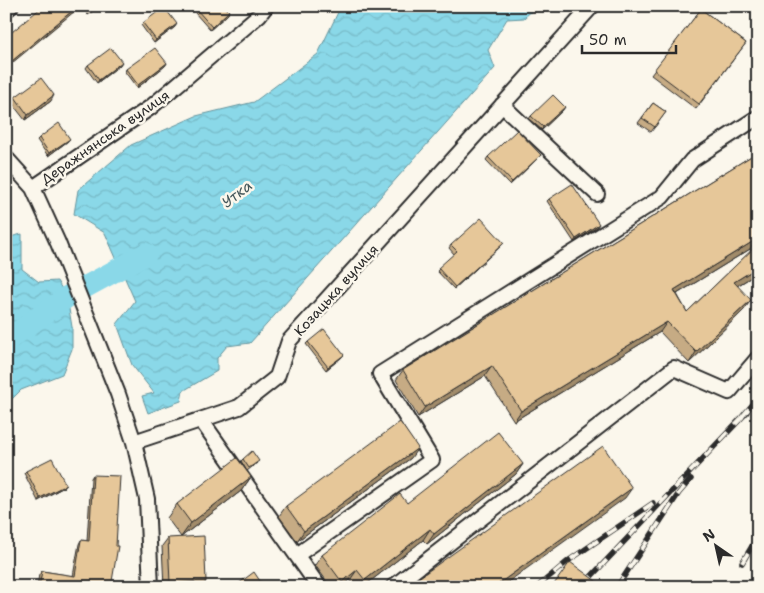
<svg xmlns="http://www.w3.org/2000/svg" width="764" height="593" font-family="'Shantell Sans',sans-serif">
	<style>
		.water { fill: url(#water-waves); stroke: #64939c }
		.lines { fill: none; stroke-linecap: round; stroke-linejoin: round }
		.river { stroke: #8ad8e8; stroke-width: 22 }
		.minor-casing { stroke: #2b2b2b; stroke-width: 18 }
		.minor { stroke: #fbf7ec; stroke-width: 14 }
		.rail-casing { stroke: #2b2b2b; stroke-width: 5.5 }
		.rail { stroke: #fbf7ec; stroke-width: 4; stroke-dasharray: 11; stroke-linecap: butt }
		.wall { fill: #c6ab84; stroke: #2b2b2b; fill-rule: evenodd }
		.shaded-wall { fill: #a18b6b; stroke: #2b2b2b }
		.building { fill: #e6c799; stroke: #2b2b2b }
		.labels { text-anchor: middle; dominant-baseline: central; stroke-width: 5; stroke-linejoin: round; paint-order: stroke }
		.street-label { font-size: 14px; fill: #2b2b2b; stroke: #fbf7ec }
		.water-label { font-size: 15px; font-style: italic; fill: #43565a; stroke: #fbf7ec }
	</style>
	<defs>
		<pattern id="water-waves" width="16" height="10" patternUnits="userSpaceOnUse" patternTransform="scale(1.25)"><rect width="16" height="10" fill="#8ad8e8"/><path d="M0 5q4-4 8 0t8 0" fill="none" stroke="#77bac7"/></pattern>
	</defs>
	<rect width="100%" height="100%" fill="#fbf7ec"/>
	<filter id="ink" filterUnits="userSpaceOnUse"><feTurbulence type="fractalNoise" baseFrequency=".02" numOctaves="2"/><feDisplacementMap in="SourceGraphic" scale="10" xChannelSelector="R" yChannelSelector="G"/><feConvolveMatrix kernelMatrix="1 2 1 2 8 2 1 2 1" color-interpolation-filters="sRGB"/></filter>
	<g filter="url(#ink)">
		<path class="water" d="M341,6H537L524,18L507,19L488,50L495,68L250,343L227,346L217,358V371L183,391L181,401L148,413L142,396L154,393L132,365L117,324L135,301L105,233L74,214L78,190L131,145L196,116L254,102L318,54Z
			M22,234V269L39,282L57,281L67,297L72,327V349L62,374L21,390L6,405V238Z"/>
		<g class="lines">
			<path class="river" d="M6,341L67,297L146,254"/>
			<g class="minor-casing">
				<path id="minor" d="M6,10L11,6
					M502,105L597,194
					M6,158L33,188L58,243L118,394L134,442L147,499L151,587
					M33,188L151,107L259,15L266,6
					M201,420L319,587
					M134,442L239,407L277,377L289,341L592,6
					M297,555L432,460L380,374L662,197L692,160L758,117
					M393,587L674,368L729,392L758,358"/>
			</g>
			<use href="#minor" class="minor"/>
			<g class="rail-casing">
				<path id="rail" d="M742,417L758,398
					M742,563L758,536
					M584,584L747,412
					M537,587L568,561L653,503
					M617,587L679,493L691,479"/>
			</g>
			<use href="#rail" class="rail"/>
		</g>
		<path class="wall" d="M43,6H99L88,15L81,6Z
			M201,6H229L227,8L228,14L210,30L195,13Z
			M701,9L746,43L696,109L651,75Z
			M143,23L175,27L154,43L141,25Z
			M167,63L165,66L137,88L125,72L126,69Z
			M88,65H120L97,83L86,68Z
			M15,97L51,101L25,120L11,102Z
			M653,103L666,112L651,132L638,123Z
			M563,110L542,130L529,119L531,116Z
			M39,138L68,141L48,156L37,140Z
			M758,152V273L737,286L744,310L689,363L660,332L514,421L485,376L418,417L396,380L403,370ZM750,249L751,251L687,312L677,294Z
			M541,155L510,185L486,160L488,157Z
			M549,199L597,227L574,242L547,201Z
			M504,243L502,245L454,289L437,271L454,254L449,248L451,245Z
			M308,342L342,357L326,370L306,344Z
			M411,458L297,541L279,516L286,506Z
			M243,459L257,463L247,471L241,461Z
			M523,464L516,474L427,544L423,540L363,587H356L350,580L342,587H331L315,565L322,555L407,503Z
			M26,471L66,485L64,487L38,501L24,473Z
			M93,475L111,587H37L39,574L42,571L73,576L79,544L81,540L87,541L91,478Z
			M251,477L241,491L181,537L167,518L177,504Z
			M168,538L206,581L203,587H164L162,546Z"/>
		<path class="shaded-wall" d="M78,6H81L6,68V66Z
			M96,6H99L88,15L92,10Z
			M229,11L228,14L210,30L212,27Z
			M177,24L175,27L154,43L156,40Z
			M122,62L120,65L97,83L99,80Z
			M167,63L165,66L137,88L138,85Z
			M54,95L51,101L25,120L28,115Z
			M565,107L563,110L542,130L543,127Z
			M70,139L68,141L48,156L49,153Z
			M541,155L539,157L510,185L512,182Z
			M599,224L597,227L574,242L576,239Z
			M757,239L750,249L667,300L674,290Z
			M504,243L502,245L454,289L455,287Z
			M758,267V273L727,292L734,282Z
			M751,300L744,310L689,363L696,352Z
			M667,322L660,332L514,421L521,411Z
			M344,355L342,357L326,370L328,367Z
			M492,366L485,376L418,417L425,407Z
			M418,448L411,458L297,541L304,531Z
			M523,464L516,474L427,544L434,534Z
			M251,477L241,491L181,537L191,523Z
			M66,485L64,487L38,501L40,498Z
			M632,488L625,498L501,587H494Z
			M430,529L423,540L363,587H361L365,580Z
			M357,570L350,580L342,587H339L342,582Z
			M206,581L203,587H168L170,583Z"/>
		<path class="building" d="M43,6H78L6,66V37Z
			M89,6H96L92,10Z
			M201,6H228L226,8L229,11L212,27L197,10Z
			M164,7L177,24L156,40L143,23Z
			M701,9L746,43L699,104L654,70Z
			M111,48L122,62L99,80L88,65Z
			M155,48L167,63L138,85L126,69Z
			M41,78L54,95L28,115L15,97Z
			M553,95L565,107L543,127L531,116Z
			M653,103L666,112L655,127L642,118Z
			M59,123L70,139L49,153L39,138Z
			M517,130L541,155L512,182L488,157Z
			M758,152V240L757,239L674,290L687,312L758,244V267L734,282L751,300L696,352L667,322L521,411L492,366L425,407L403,370Z
			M572,184L599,224L576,239L549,199Z
			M481,218L504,243L455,287L438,268L457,251L451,245Z
			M324,329L344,355L328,367L308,342Z
			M400,422L418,448L304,531L286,506Z
			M498,432L523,464L434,534L430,529L365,580L357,570L342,582L322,555L400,494L407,503Z
			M603,446L632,488L494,587H406Z
			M252,451L259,461L249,468L243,459Z
			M52,458L66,485L40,498L26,471Z
			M237,458L251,477L191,523L177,504Z
			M93,475L120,476L116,546H118L111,587H39L42,571L75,576L81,540L89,541Z
			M204,536L206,581L170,583L168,538Z
			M570,562L604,587H552Z
			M254,572L264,587H234Z"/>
	</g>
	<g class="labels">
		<g class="street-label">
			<text transform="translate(105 137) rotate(-35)">Деражнянська вулиця</text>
			<text transform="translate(336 290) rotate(-48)">Козацька вулиця</text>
		</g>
		<g class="water-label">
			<text transform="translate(237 194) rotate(-38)">Утка</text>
		</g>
	</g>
	<rect width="764" height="593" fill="none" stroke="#fbf7ec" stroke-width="25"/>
	<rect x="12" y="12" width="739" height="568" fill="none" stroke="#2b2b2b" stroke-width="2" filter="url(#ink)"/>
	<g transform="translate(716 546) rotate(326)" stroke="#fbf7ec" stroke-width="4" paint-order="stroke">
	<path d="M0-4L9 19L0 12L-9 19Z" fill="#2b2b2b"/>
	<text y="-8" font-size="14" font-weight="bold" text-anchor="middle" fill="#2b2b2b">N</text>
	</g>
	<path d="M582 45v8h94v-8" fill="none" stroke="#2b2b2b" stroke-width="2.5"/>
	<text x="589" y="45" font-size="15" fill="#2b2b2b" stroke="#fbf7ec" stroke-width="4" paint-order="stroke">50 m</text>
</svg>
